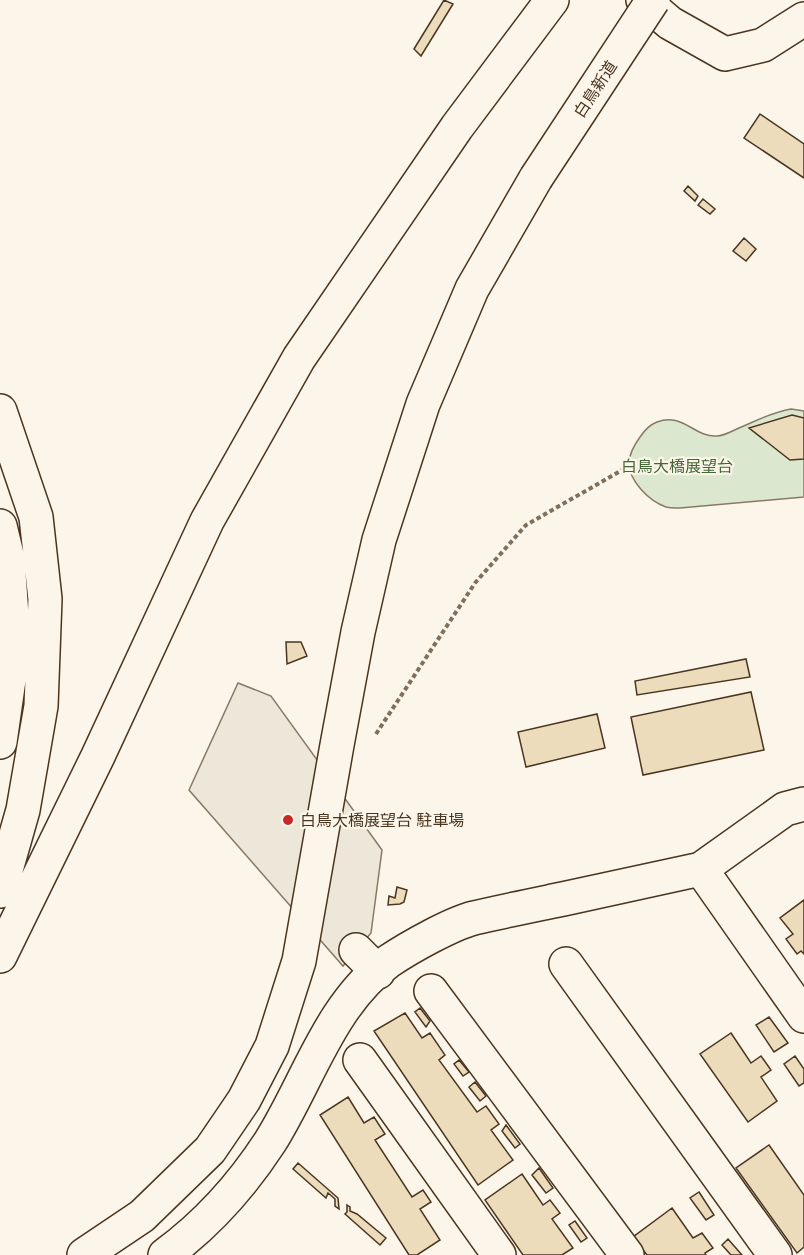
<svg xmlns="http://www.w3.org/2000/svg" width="804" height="1255" font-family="Quicksand,'Noto Sans JP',sans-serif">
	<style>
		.green { fill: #dce7d0; stroke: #887966; stroke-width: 1.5 }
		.parking { fill: #ede7d9; stroke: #887966; stroke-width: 1.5 }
		.building { fill: #ecdcbc; stroke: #4a3520; stroke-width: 1.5 }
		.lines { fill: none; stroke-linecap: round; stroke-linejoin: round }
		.minor-casing { stroke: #4a3520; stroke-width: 36 }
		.highway-casing { stroke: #4a3520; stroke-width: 36 }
		.path { stroke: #7f6f5c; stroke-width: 4; stroke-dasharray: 4.5 3; stroke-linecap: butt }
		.minor { stroke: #fbf6e9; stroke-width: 33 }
		.highway { stroke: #fbf6e9; stroke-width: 33 }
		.highway-bridge-casing { stroke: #4a3520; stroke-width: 36; stroke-linecap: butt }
		.highway-bridge { stroke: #fbf6e9; stroke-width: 33 }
		.poi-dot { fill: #c62828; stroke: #fbf6e9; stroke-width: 2 }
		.labels { text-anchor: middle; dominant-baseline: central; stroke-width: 4.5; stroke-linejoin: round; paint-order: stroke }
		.street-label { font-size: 16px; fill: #4a3520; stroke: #fbf6e9 }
		.park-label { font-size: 16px; fill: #436837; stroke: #fbf6e9 }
		.poi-label { font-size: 16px; fill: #4a3520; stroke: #fbf6e9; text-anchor: start }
	</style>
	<rect width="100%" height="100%" fill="#fbf6e9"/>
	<path class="green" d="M791,409L804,411V497L680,508C675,508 670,508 666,507C649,501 629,481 629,463C629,455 635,444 640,437C644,431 649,425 657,422C683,412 695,438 717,436C724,436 732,431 739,428C756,421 772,412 791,409Z"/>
	<path class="parking" d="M238,683L271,696L382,850L371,933L343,966L189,790Z"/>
	<path class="building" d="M444,0L453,4L421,56L414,49Z
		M760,114L804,144V178L744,138Z
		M688,186L698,196L695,201L684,191Z
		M703,199L715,209L710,214L698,205Z
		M744,238L756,249L746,261L733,251Z
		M792,415L804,418V459L790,460L749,428Z
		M286,642H301L307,656L287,664Z
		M746,659L750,677L637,695L635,681Z
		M751,692L764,750L643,775L631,717Z
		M597,714L605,748L526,767L518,732Z
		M397,887L407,890L404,902L400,904L388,905L389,896L395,898Z
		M804,900V954L801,951L797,954L786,939L793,934L780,918Z
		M420,1008L430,1021L426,1027L415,1012Z
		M405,1013L422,1038L430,1033L445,1055L439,1060L477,1112L486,1106L499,1124L491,1130L513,1160L478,1185L374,1031Z
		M769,1017L788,1043L774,1052L756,1025Z
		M731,1033L751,1063L761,1056L771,1070L761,1077L777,1101L748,1122L700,1054Z
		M795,1056L804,1069V1083L799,1086L784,1064Z
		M459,1060L469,1072L463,1076L454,1064Z
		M475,1082L486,1096L480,1101L469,1087Z
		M348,1097L364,1123L374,1117L385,1134L375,1140L412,1197L423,1190L431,1202L420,1209L440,1240L417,1255H409L320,1115Z
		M506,1125L520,1144L515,1148L502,1131Z
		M769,1145L804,1195V1247L797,1253L736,1168Z
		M298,1163L338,1198L339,1209L335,1206V1199L328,1193L326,1198L293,1169Z
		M539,1168L553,1188L546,1193L532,1175Z
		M522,1174L543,1205L550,1200L560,1213L552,1219L573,1248L562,1255H523L485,1200Z
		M699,1192L714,1215L706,1220L690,1198Z
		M347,1205L350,1207V1211L357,1214L386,1238L380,1245L345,1214L347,1212Z
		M672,1208L693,1238L702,1233L713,1248L705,1253L706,1255H647L633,1237Z
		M575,1221L587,1238L581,1242L569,1225Z
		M728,1239L742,1255H731L722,1245Z"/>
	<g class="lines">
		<g class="minor-casing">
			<path id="minor" d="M643,0L670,23L725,54L763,45L804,19
				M701,869L785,809L804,804
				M356,950L378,972
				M566,964L775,1255
				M431,991L627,1255
				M360,1060L499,1255
				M165,1255C206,1225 242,1185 270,1142C308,1082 329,1005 389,961C410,947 451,924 474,918C504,911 534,905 563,899C609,889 655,879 701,869L804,1016"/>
		</g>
		<g class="highway-casing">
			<path id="highway" d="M0,411L36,517L45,599L41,706L23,810L0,891
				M0,526L8,559L14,645L0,742
				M0,956L98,756L207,521L299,358L457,127L552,0
				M84,1255L142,1216L210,1150L244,1100L272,1046L299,961L337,745L358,632L379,540L423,404L472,289L536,178"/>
		</g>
		<path class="path" d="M376,734L475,583L526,525L624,469"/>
		<use href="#minor" class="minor"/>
		<use href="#highway" class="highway"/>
		<g class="highway-bridge-casing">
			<path id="highway-bridge" d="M536,178L653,0"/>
		</g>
		<use href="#highway-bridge" class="highway-bridge"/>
	</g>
	<circle class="poi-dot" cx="288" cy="820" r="6"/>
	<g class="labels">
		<g class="street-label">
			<text transform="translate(595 89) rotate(-57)">白鳥新道</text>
		</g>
		<g class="park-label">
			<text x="677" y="466">白鳥大橋展望台</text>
		</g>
		<g class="poi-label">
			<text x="300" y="820">白鳥大橋展望台 駐車場</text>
		</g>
	</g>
</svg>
